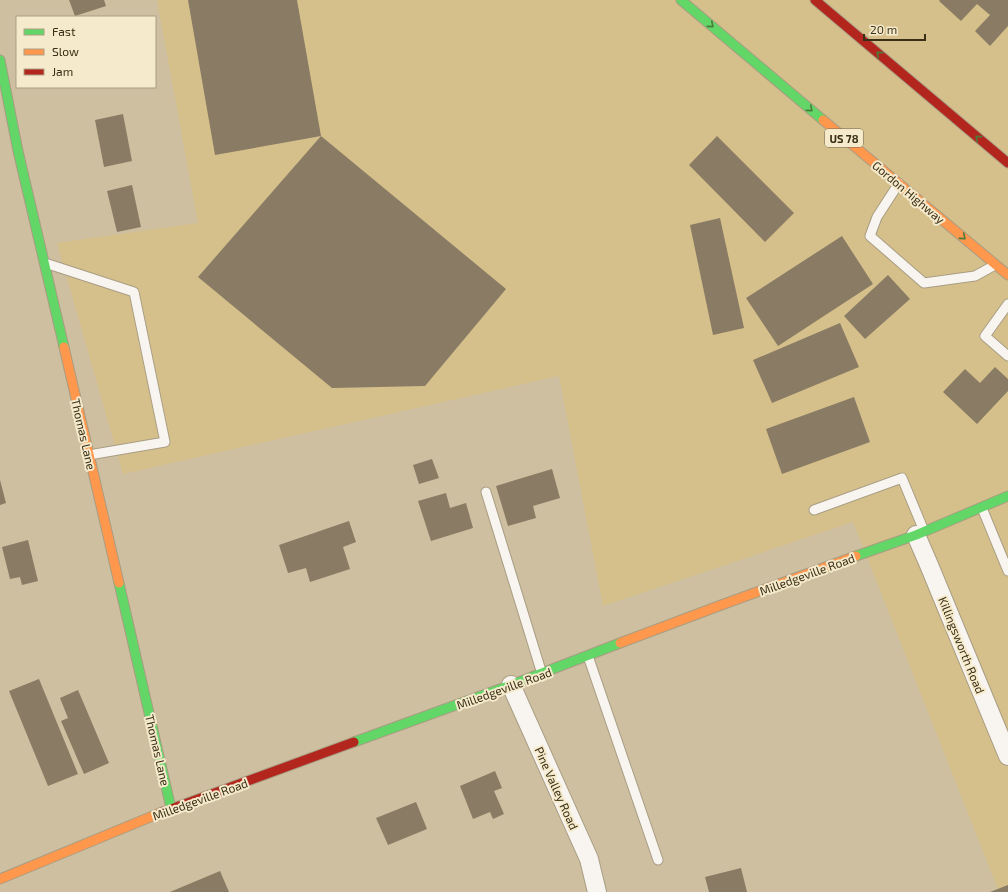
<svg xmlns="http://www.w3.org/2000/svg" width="1008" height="892" font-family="'Exo 2',sans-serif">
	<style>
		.built { fill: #d5c08c }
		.building { fill: #897b64 }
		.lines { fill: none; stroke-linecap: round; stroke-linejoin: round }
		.lane-casing { stroke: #a99d83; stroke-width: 11 }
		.street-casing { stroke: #a99d83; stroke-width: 20 }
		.fast-casing { stroke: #a99d83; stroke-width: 11 }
		.slow-casing { stroke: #a99d83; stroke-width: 11 }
		.jam-casing { stroke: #a99d83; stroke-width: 11 }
		.lane { stroke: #f8f5f1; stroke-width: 9 }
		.street { stroke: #f8f5f1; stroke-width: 18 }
		.fast { stroke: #63d668; stroke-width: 9 }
		.slow { stroke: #ff974d; stroke-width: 9 }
		.jam { stroke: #b3261e; stroke-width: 9 }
		.oneway { stroke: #4c7a3b }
		.labels { text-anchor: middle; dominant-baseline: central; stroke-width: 4; stroke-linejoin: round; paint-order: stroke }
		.shield { fill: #f6eacc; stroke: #72674d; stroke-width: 1 }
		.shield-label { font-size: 11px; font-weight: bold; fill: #392f16 }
		.street-label { font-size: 12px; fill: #392f16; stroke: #f6eacc }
	</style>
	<rect width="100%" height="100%" fill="#cdbf9f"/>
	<path class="built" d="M157,0H1008V892H999L853,522L603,606L559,376L123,474L57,243L198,223Z"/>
	<path class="building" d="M69,0H104L106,6L75,16Z
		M188,0H297L321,136L215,155Z
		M940,0H1008V26L990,46L975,31L990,15L977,4L961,21L939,1Z
		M123,114L132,161L104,167L95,120Z
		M321,136L506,289L425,386L332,388L198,277Z
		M717,136L794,213L765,242L689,165Z
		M132,185L141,227L117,232L107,191Z
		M720,218L744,328L713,335L690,225Z
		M842,236L873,284L778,346L746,298Z
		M888,275L910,299L865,339L844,316Z
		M840,323L859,367L772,403L753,360Z
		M995,367L1008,379V391L977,424L943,392L965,369L980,383Z
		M854,397L870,442L782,474L766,429Z
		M432,459L439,478L419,484L413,465Z
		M552,469L560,498L533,506L536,518L508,526L496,486Z
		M0,480L6,503L0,505Z
		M446,493L450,508L466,503L473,528L431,541L418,501Z
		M349,521L356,542L343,547L350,569L310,582L306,568L288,573L279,545Z
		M28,540L38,581L22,585L20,577L10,579L2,547Z
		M39,679L78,774L48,786L9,691Z
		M78,690L109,763L84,774L61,721L68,718L60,698Z
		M495,771L502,788L494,791L504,814L493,819L490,812L473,819L460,786Z
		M416,802L427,829L388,845L376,818Z
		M741,868L747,892H709L705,877Z
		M220,871L229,892H170Z
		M1008,885V892H990Z"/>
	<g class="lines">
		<g class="lane-casing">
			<path id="lane" d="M899,183L877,217L870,236L924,283L975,276L995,265
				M45,263L134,292L165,442L89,455
				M1008,304L985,336L1008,356
				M486,492L542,674
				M982,508L1008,571
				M814,510L902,478L924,531
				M588,656L658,860"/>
		</g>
		<g class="street-casing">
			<path id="street" d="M916,535L929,565L1008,756
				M511,685L589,859L597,892"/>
		</g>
		<g class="fast-casing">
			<path id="fast" d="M681,0L823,120
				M0,60L18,151L64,347
				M856,556L916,535L1008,496
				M119,583L171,808
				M354,742L511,685L620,643"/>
		</g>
		<g class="slow-casing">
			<path id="slow" d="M823,120L1008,275
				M64,347L119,583
				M620,643L724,604L856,556
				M0,879L160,813"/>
		</g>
		<g class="jam-casing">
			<path id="jam" d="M815,0L1008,163
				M160,813L354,742"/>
		</g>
		<use href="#lane" class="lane"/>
		<use href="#street" class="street"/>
		<use href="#fast" class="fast"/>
		<use href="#slow" class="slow"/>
		<use href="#jam" class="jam"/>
	</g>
	<defs><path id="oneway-chevron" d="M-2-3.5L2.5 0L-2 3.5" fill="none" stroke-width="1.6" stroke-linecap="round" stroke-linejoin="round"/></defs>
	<g class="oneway">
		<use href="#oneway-chevron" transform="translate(711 25) rotate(40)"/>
		<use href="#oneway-chevron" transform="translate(879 54) rotate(-140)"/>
		<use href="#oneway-chevron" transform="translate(810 109) rotate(40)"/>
		<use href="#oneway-chevron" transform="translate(978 138) rotate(-140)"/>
		<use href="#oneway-chevron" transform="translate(963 237) rotate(40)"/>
	</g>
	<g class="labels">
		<rect class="shield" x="825" y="129" width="38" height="18" rx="3"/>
		<g class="shield-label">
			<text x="844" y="138">US 78</text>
		</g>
		<g class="street-label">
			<text transform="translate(909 192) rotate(40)">Gordon Highway</text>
			<text transform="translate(84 434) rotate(77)">Thomas Lane</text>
			<text transform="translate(807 574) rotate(-20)">Milledgeville Road</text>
			<text transform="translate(962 645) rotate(68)">Killingsworth Road</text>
			<text transform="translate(504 688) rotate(-20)">Milledgeville Road</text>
			<text transform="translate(158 750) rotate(77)">Thomas Lane</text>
			<text transform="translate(557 788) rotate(66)">Pine Valley Road</text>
			<text transform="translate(200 799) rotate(-20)">Milledgeville Road</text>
		</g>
	</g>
	<rect x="16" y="16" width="140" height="72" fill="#f6eacc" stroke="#aa9f83"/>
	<rect x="24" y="29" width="20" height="6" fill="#63d668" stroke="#aa9f83"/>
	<text x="52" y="36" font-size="12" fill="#392f16">Fast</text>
	<rect x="24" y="49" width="20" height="6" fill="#ff974d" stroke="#aa9f83"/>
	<text x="52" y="56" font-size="12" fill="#392f16">Slow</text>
	<rect x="24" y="69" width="20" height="6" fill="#b3261e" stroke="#aa9f83"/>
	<text x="52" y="76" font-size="12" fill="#392f16">Jam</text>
	<path d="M864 34v6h61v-6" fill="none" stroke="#392f16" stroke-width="2"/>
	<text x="870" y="34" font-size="12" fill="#392f16" stroke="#f6eacc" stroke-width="3" paint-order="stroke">20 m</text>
</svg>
